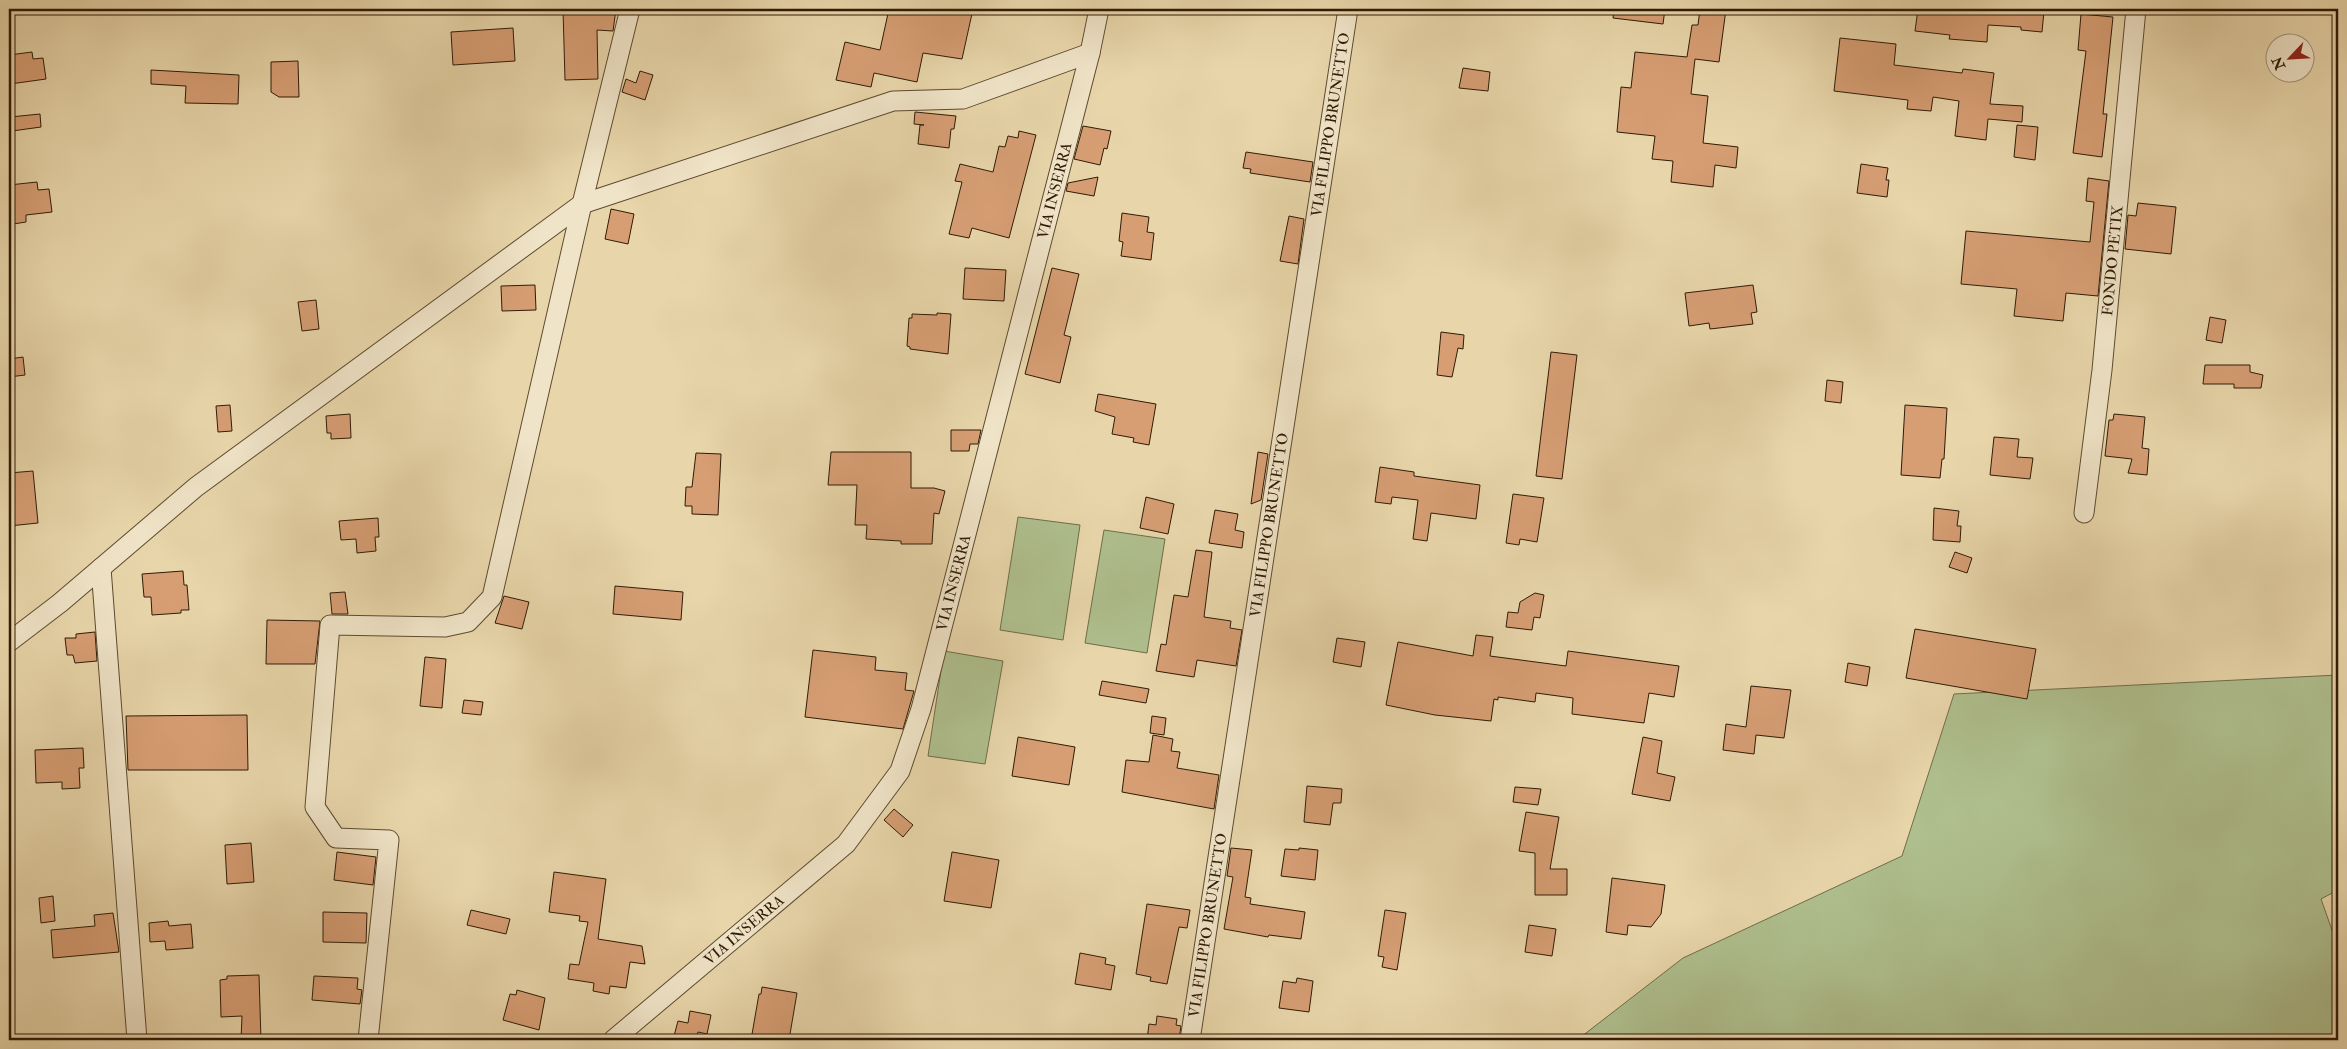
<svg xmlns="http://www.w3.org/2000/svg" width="2347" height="1049" font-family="'IM FELL Double Pica',serif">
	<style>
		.green { fill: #afbf8e; stroke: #6f6d4a }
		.building { fill: #d79e74; stroke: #2f1b06 }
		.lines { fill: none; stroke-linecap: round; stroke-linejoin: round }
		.minor-casing { stroke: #5d4a2f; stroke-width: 21 }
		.minor { stroke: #f0e4c8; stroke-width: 19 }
		.labels { text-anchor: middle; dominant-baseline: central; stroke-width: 4.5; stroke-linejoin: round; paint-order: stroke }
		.street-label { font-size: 15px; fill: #2f1b06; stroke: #f0e4c8 }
	</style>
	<rect width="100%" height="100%" fill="#e8d6aa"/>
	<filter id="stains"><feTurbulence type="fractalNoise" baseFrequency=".004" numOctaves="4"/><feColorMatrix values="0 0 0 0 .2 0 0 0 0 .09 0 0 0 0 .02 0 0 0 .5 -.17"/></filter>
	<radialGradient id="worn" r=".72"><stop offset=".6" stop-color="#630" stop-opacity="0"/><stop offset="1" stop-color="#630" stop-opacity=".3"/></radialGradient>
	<path class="green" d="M1018,517L1080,525L1063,640L1000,630Z
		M1104,530L1165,539L1147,653L1085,643Z
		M944,651L1003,661L985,764L928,756Z
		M2338,675V890L2321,899L2338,947V1040H1577L1683,958L1902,856L1954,694Z"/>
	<path class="building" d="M563,9H616L613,31L597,30L598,79L565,80Z
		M889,9H973L962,59L923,53L917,82L874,73L871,87L836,80L845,42L880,50Z
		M1614,9H1665L1663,24L1613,18Z
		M1700,9H1726L1719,62L1695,59L1691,94L1708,96L1703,143L1738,147L1736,168L1715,165L1713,187L1671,182L1673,161L1652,159L1655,136L1617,132L1621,87L1631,88L1635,52L1687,57L1692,25H1698Z
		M1918,9L1947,12V9H2041L2044,11L2042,32L2021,30V27L1988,25L1987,42L1949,39L1950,35L1915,31Z
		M2081,14L2113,17L2103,114H2107L2102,157L2073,153L2086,51L2078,50Z
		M513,28L515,61L453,65L451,32Z
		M1840,38L1896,44L1894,65L1962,73L1963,69L1994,73L1990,104L2023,106L2022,122L1988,119L1986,140L1955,136L1959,101L1933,97L1931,111L1907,109L1908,100L1834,91Z
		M32,52L33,59L43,58L46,79L10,84L9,55Z
		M298,61L299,97H279L271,92V62Z
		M1463,68L1490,72L1488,91L1459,88Z
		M151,70L239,75L238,104L185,103L186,86L151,84Z
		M640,71L653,75L645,100L622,92L626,79L636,83Z
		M915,112L956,116L954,129H951L949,148L918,144L920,125H924L914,124Z
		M40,114L41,127L12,131L10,117Z
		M2017,125L2038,127L2035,160L2014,157Z
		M1083,126L1111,131L1107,149L1104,148L1100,165L1074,159Z
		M1019,131L1036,135L1009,238L972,228L969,238L949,234L962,182L955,181L960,164L993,172L999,146L1005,147L1008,136L1018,138Z
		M1246,152L1313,162L1310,182L1250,173L1251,169L1243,168Z
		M1861,164L1888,168L1886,180H1889L1887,197L1857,193Z
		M1098,177L1094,196L1066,191L1068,183Z
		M2088,178L2109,181L2098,296L2066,293L2063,321L2014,316L2017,289L1961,284L1966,231L2090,242L2094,202L2086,201Z
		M37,182L38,190L49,189L52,212L26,215V222L13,224L9,185Z
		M2138,203L2176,207L2171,254L2125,249L2128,215L2136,216Z
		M611,209L634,214L628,244L605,239Z
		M1122,213L1149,217L1147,232L1154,233L1151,260L1121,256L1123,242L1119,241Z
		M1289,216L1304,219L1298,264L1280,261Z
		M965,268L1006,270L1004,301L963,299Z
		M1052,268L1079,274L1064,335L1071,337L1060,383L1025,374Z
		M535,285L536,310L502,311L501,286Z
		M1753,285L1757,312L1751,313L1753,324L1710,329L1709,323L1689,326L1685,293Z
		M316,300L319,329L302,331L298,302Z
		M937,313L951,314L948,354L910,349V347L907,346L909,318H912V314L937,315Z
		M2210,317L2226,320L2222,343L2206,340Z
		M1441,332L1464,335L1463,349L1458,348L1452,377L1437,375Z
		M1551,352L1577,355L1562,479L1536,476Z
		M23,357L25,375L9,377V359Z
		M2205,365H2250V372L2263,375L2261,388H2234V384H2203Z
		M1827,380L1843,382L1841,403L1825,401Z
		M1098,394L1156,404L1149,445L1133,442L1134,438L1112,434L1115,417L1095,411Z
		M230,405L232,431L218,432L216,406Z
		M1905,405L1947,408L1944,459H1942L1940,478L1901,475Z
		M350,414L351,438L331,439V433H327L326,416Z
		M2114,414L2145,417L2142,448L2149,449L2147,475L2128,473L2132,459L2105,456L2109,420H2113Z
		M951,430H981L978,444H970L969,451H951Z
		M1994,437L2019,439L2017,457L2033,458L2030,479L1990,475Z
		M831,452H911V488H934L945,491L939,514L934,513L932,544H901V541L866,539L867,525H855L857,485H828Z
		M1258,452L1268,454L1261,500L1251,504Z
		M696,453L721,454L718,515L692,514V506H685L686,487H692Z
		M1380,467L1414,472V476L1480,485L1476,519L1431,513L1427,541L1413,539L1418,500L1392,497L1391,504L1375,502Z
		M33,471L38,523L9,526V473Z
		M1513,494L1544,498L1537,542L1520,539L1519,545L1506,543Z
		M1146,497L1174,504L1168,534L1140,528Z
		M1934,508L1959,511L1957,526H1961L1960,542L1933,540Z
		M1215,510L1238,514L1235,530L1244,532L1242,548L1209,543Z
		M378,518L379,537H375L376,551L357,553L356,539L341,540L339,521Z
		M1196,550L1212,552L1204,617L1231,621L1230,628L1242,630L1236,666L1197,660L1194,677L1156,671L1161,644L1166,645L1174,595L1188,597Z
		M1955,552L1972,558L1967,573L1949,567Z
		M183,571L184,585H187L189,610H181V613L152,615L151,597H144L142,574Z
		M615,586L683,592L681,620L613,614Z
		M345,592L348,614H332L330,593Z
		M1535,593L1544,595L1540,618L1534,617L1532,630L1506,627L1508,612L1518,613L1520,602Z
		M504,596L529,602L522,629L495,623Z
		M267,620L320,621L315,664H266Z
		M1915,629L2036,649L2027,699L1906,678Z
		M95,632L97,661L75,663L73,655H67L65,638H76V634Z
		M1476,635L1493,637L1490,656L1566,666L1568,651L1679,666L1674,697L1649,693L1644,723L1572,714L1573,698L1536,693L1535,702L1498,697V700L1494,699L1491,721L1435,715L1386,705L1398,642L1473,656Z
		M1337,638L1365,642L1361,667L1333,662Z
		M813,650L876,657L875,670L907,673L905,690L914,691L903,729L805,717Z
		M425,657L446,659L442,708L420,706Z
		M1848,663L1870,667L1867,686L1845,682Z
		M1102,681L1149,689L1146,703L1099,695Z
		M1751,686L1791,690L1784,738L1756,735L1754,754L1723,750L1726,724L1746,727Z
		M464,700L483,702L481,715L462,713Z
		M247,715L248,770H128L126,716Z
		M1152,716L1166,718L1164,735L1150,733Z
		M1153,735L1173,739L1171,751L1180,752L1177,768L1219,775L1214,809L1122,792L1126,760L1149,762Z
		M1018,737L1075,747L1069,785L1012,776Z
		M1643,737L1662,741L1657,773L1675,777L1670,801L1632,794Z
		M83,748L84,768H79L80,788L62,789V782L36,783L35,750Z
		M1307,786L1342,789L1341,803H1333L1330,825L1304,822Z
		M1515,787L1541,789L1538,805L1513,802Z
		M894,809L913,825L903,837L884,820Z
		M1526,812L1559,817L1550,869H1567V895H1535V853L1519,851Z
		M251,843L254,882L227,884L225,845Z
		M1231,848L1252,850L1245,897L1251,898L1250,904L1305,912L1301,939L1269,935L1268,937L1224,929L1233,877L1227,876Z
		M1299,848L1318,850L1315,880L1281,876L1285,849L1299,850Z
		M337,852L376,857L373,885L334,880Z
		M952,852L999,860L991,908L944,901Z
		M554,872L606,879L598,939L642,946L645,964L630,962L626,988L610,986L609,994L593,991L594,983L568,979L570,964L579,965L588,922L579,921L580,916L549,912Z
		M1612,878L1665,885L1661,914L1651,927L1628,925L1627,935L1606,932Z
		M53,896L55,921L41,923L39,898Z
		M1147,904L1190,910L1187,928L1179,927L1167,984L1150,981L1151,977L1136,974Z
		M471,910L510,919L506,934L467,925Z
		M1385,910L1406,913L1397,970L1382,967L1384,957L1378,956Z
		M323,912L367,913L366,943L323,942Z
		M113,913L119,952L53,958L51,930L95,926L94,915Z
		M168,921L169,926L191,924L193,948L166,950L165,941L150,942L149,923Z
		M1529,925L1556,929L1552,956L1525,952Z
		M1080,953L1106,958L1105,964L1115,966L1111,990L1075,984Z
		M259,975L261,1040H241L242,1016L221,1017L220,980L227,979V976Z
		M314,976L358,978L357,989L362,990L360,1004L312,1000Z
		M1297,978L1313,981L1309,1012L1279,1008L1283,981L1296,983Z
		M762,987L797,993L789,1040H751L759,994H761Z
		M517,990L545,998L539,1030L503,1020L510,994L516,995Z
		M690,1011L711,1015L707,1034L698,1032L696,1040L674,1036L678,1021L688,1023Z
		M1157,1016L1177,1019L1176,1025L1181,1026L1179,1040H1147L1149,1024L1156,1025Z"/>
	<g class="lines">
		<g class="minor-casing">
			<g id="minor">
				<path id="s1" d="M2084,513L2102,370L2136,9"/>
				<path d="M101,568L137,1040"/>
				<path d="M9,642L60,603L196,487L582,204L893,101L963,99L1090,53"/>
				<path d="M368,1040L389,840L336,838L315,807L330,625L445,627L468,622L492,597L582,204L630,9"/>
				<path id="s2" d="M613,1040L846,844L900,771L921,709L1090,53L1099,9"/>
				<path id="s3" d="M1190,1040L1348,9"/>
			</g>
		</g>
		<use href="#minor" class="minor"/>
	</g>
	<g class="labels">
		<g class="street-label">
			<text stroke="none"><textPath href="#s3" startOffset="926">VIA FILIPPO BRUNETTO</textPath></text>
			<text stroke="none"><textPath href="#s2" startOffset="996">VIA INSERRA</textPath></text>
			<text stroke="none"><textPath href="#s1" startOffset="254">FONDO PETIX</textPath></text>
			<text stroke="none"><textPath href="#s3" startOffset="521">VIA FILIPPO BRUNETTO</textPath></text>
			<text stroke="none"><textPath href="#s2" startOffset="591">VIA INSERRA</textPath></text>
			<text stroke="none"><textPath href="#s3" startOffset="116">VIA FILIPPO BRUNETTO</textPath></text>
			<text stroke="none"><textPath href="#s2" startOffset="171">VIA INSERRA</textPath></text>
		</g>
	</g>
	<rect width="2347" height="1049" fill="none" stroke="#e8d6aa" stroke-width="30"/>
	<rect x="10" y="10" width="2327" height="1029" fill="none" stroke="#2f1b06" stroke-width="2.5"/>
	<rect x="15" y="15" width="2317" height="1019" fill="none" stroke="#2f1b06"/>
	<g transform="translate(2290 58) rotate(245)"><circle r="24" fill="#f0e4c8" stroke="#a3947a"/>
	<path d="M0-4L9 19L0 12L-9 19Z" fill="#8f2418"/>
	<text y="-8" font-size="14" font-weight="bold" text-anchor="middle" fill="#2f1b06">N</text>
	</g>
	<rect width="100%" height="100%" filter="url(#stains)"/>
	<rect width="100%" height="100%" fill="url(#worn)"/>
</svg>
